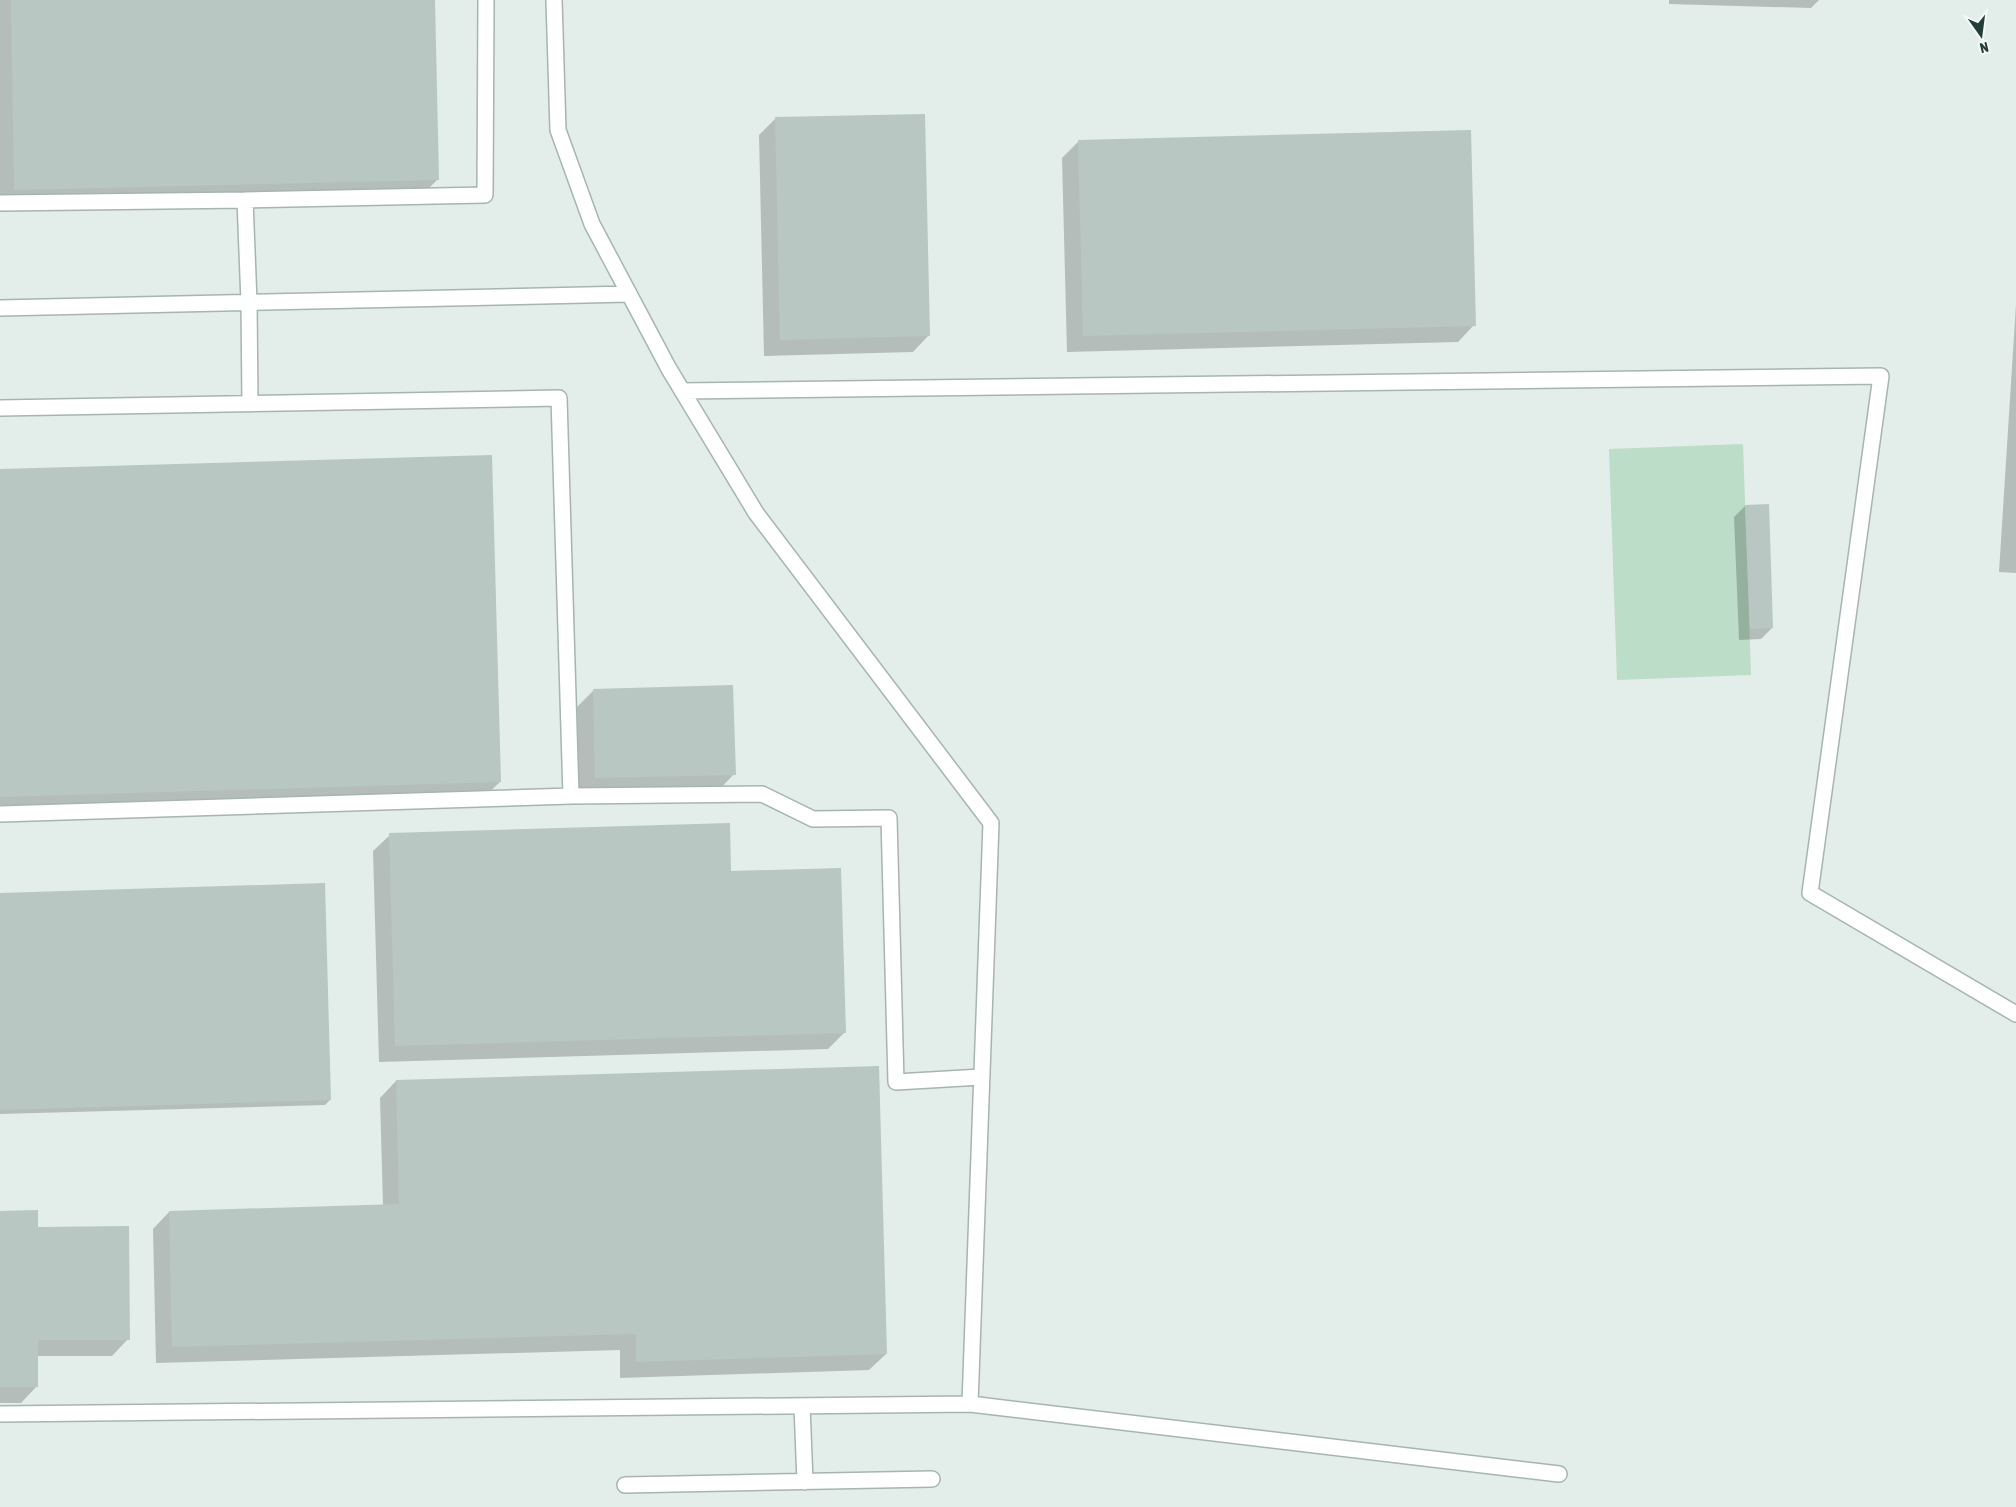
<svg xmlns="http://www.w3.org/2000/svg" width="2016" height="1507" font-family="'Asap Condensed',sans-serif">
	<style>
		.green { fill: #bcddc7 }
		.shadow { fill: #0003 }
		.building { fill: #b8c7c2 }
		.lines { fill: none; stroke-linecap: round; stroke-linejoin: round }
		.service-casing { stroke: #a6b5b0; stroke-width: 18 }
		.service { stroke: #fff; stroke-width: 15 }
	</style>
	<rect width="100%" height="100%" fill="#e3ede9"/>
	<path class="green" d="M1743,444L1751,675L1617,680L1609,449Z"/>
	<path class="shadow" d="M0,0H434L437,180L421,196L0,206Z
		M1669,0H1819L1811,8L1669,4Z
		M775,119L929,335L913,352L764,356L759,135Z
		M1079,141L1474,325L1458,342L1067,352L1062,158Z
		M2016,304V573L1999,572Z
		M0,471L500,782L483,798L0,812Z
		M1745,506L1772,628L1761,639L1739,640L1734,517Z
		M593,691L734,774L718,791L579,794L577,707Z
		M390,835L730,872L845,1032L828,1049L379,1062L373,851Z
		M0,894L330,1100L325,1105L0,1114Z
		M396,1081L886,1354L869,1370L620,1378V1350L156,1363L153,1229L169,1212L383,1206L380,1098Z
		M0,1212L37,1228L128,1339L112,1356H37V1386L21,1403H0Z"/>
	<path class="building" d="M11,0H435L439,180L14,190Z
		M925,114L930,336L780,340L775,117Z
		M1471,130L1476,326L1083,336L1078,140Z
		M492,455L501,782L0,797V469Z
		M1769,504L1773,628L1750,629L1745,505Z
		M733,685L736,775L595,778L593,689Z
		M730,823L731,871L841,868L846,1033L395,1046L389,833Z
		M325,883L331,1100L0,1110V893Z
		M879,1066L887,1354L636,1362V1334L172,1347L169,1211L399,1204L396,1080Z
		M38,1210V1227L129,1226L130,1340H38V1387H0V1211Z"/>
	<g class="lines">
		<g class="service-casing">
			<path id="service" d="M554,0L558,130L592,224L669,369L756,513L991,823L970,1404
				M245,200L485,195L486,0
				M0,203L245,200L249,302L250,404
				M0,308L629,294
				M682,391L1881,376L1810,893L2016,1014
				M0,408L559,398L571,796
				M0,814L571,796L762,794L813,819L889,818L896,1082L981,1077
				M802,1406L805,1482
				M0,1414L970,1404L1559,1474
				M625,1485L932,1479"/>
		</g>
		<use href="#service" class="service"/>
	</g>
	<g transform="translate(1981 35) rotate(166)" stroke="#f3f9f7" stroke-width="4" paint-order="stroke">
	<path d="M0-4L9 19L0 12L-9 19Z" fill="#233e38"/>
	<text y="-8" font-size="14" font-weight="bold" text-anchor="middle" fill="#233e38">N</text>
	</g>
</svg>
